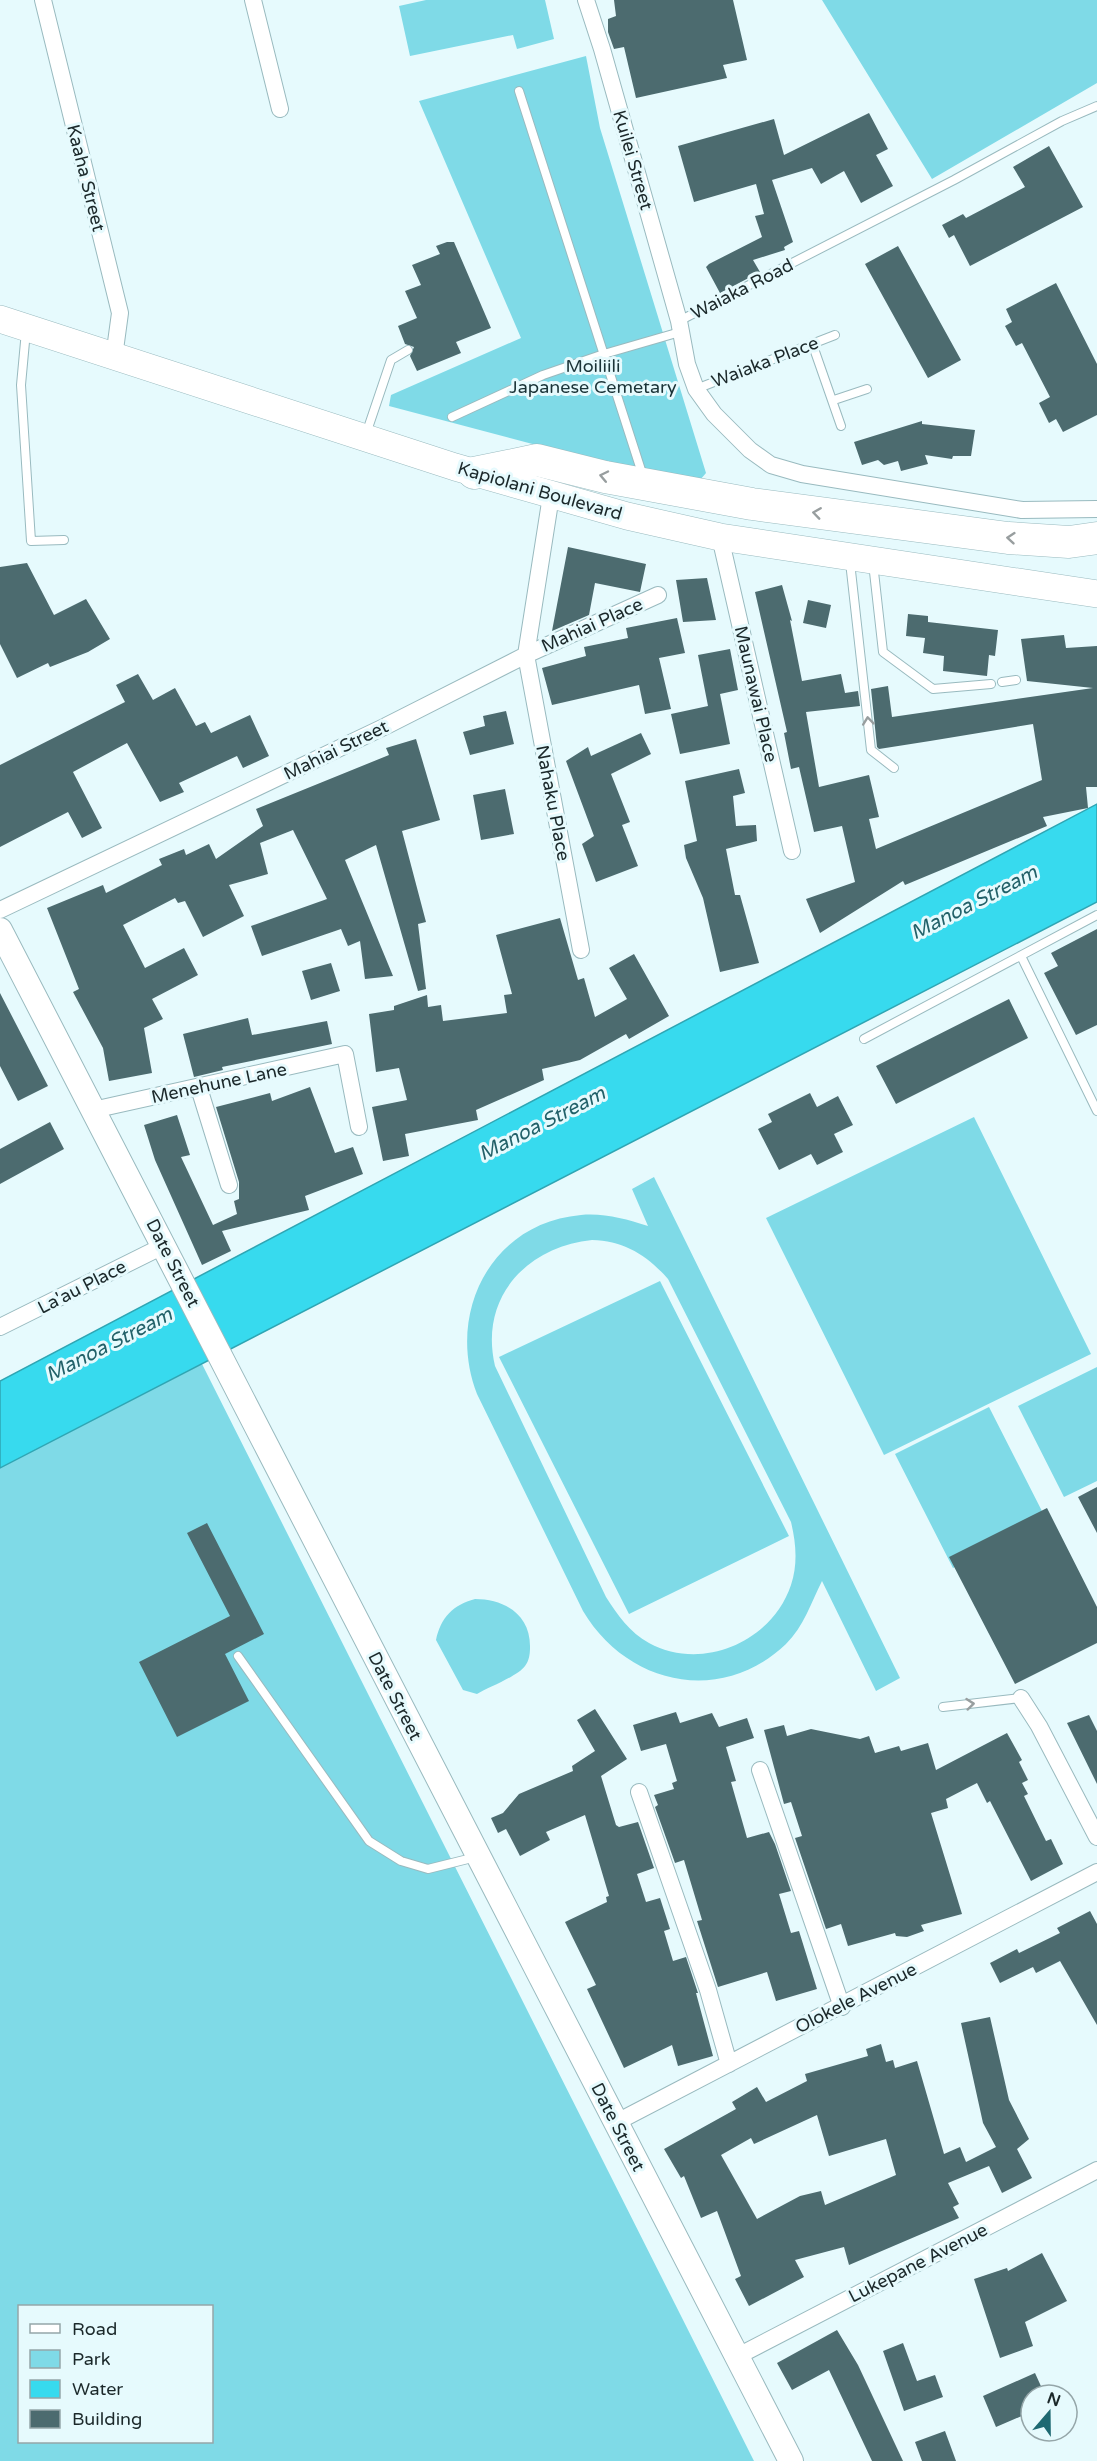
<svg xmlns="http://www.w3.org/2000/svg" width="1097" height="2461" font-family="'Varela Round',sans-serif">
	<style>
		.green { fill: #7fdae7; fill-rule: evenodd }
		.water { fill: #37daee; stroke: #2fa5b3; stroke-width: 1.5 }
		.building { fill: #4c6b6f; fill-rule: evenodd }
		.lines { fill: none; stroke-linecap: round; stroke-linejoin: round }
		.lane-casing { stroke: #99babf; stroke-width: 10 }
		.street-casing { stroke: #99babf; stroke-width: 18 }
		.secondary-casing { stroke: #99babf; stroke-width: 26 }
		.primary-casing { stroke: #99babf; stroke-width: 28 }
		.highway-casing { stroke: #99babf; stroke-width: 33 }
		.lane { stroke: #fff; stroke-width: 8 }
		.street { stroke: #fff; stroke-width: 16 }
		.secondary { stroke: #fff; stroke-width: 24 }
		.primary { stroke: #fff; stroke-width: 27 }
		.highway { stroke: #fff; stroke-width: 32 }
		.oneway { stroke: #989e9f }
		.labels { text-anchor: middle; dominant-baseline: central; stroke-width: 6; stroke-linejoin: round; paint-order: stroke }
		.street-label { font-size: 18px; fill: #1b282a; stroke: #e6fafd }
		.park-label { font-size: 18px; fill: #1a3337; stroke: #e6fafd }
		.water-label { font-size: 20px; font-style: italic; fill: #226169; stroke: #e6fafd }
	</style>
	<rect width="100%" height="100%" fill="#e6fafd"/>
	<path class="green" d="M426,0H545L554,39L517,49L513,35L410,56L399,6Z
		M822,0H1097V83L932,179Z
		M586,56L600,128L706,473L700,480L589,459L389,406L391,395L521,338L419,101Z
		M974,1117L1091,1354L884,1455L766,1218Z
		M654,1177L900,1678L876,1691L822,1581C811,1603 804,1626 786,1644C721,1706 627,1685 583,1611L477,1394C446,1314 490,1223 581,1215C605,1213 625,1219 648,1226L632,1189ZM592,1240C624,1241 647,1255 668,1279L791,1522C796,1543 798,1564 791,1585C772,1642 702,1672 649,1643C630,1633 617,1614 606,1597L495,1366C479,1298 526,1247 592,1240Z
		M660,1281L789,1536L629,1614L499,1357Z
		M202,1364L754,2461H0V1468ZM20,2306H212V2442H20Z
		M1097,1367V1481L1064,1497L1018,1406Z
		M989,1407L1047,1521L953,1568L895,1454Z
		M475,1599C505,1599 531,1615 530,1648C530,1654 529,1661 525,1666C518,1676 489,1687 477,1694L463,1690L436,1640C441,1617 453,1605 475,1599Z"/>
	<path class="water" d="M1097,804V902L0,1468V1381Z"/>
	<path class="building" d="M614,0H733L747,60L723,65L727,78L636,98L624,47L614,49L608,32V19L616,16Z
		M869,113L888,149L876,155L893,186L861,203L844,171L821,184L812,168L772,180L793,242L784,247L785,250L753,260L760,272L720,293L706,267L709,264L762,237L755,216L764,214L756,184L694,202L678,146L774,119L784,155Z
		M1049,146L1083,207L970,266L954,235L949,238L942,225L963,214L966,218L1025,187L1013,167Z
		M447,242H454L491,328L456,342L461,353L417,371L410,356L414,347L405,344L398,326L417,318L405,291L421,285L412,265L440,254L436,246Z
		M898,246L961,360L928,378L865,264Z
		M1056,283L1097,364V415L1063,432L1056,419L1049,423L1039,403L1050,397L1022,343L1016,346L1005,326L1012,322L1006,309Z
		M922,421V424L975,430L971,456H953L952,459L925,455L928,464L901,471L898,461L884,465L878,460L862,465L854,442Z
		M568,547L646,564L640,592L595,583L589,615L552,631Z
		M27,563L54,615L86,599L110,639L88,652L50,667L48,663L17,678L0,644V567Z
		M707,578L716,620L683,622L676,580Z
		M782,585L792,621L790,620L802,681L841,674L845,693L858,691L860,706L806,712L819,787L869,775L879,817L869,819L876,849L1042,780L1033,724L930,741L879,749L877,747L871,689L888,686L892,717L1093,688L1027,681L1021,639L1064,635L1066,648L1097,646V787H1086L1088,808L1043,817L1047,826L905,885L903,881L820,933L806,899L855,882L842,826L814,832L799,767L791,769L784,733L787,732L755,592Z
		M808,600L831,605L826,628L803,623Z
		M908,614L928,616V622L998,630L995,656L989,655L987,676L943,671L944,656L923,653L925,638L906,636Z
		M677,618L685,653L659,658L671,709L645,714L639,685L552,705L542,668L586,656L584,647L628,638L626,628Z
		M730,649L738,690L720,694L730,744L680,754L671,714L708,706L698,655Z
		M138,674L153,700L175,688L196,726L205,722L211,733L250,715L269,756L243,768L237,756L179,783L184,792L160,802L127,743L73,772L102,828L82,838L68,812L0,847V765L125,702L116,685Z
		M506,711L514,744L470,755L463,732L485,726L483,716Z
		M641,733L651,754L611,774L630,822L622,825L638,866L596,882L582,844L594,836L566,761L588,747L591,756Z
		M416,739L440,820L402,831L426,922L418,924L426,989L418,991L376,845L345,860L393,976L365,979L360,941L348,946L341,929L262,956L251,926L327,899L293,830L260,843L268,874L229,885L244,916L203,937L185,901L178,903L175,898L123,925L145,968L184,948L198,975L152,999L163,1019L144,1028L152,1073L109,1081L103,1048L73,992L79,989L47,908L103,885L106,893L162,865L159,859L184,849L186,855L209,844L216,859L263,826L256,809L389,755L386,748Z
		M739,769L745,793L733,796L736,826L756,825L757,841L726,849L735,895H740L759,963L720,972L703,898L686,858L684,845L697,841L685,781Z
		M505,789L514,834L481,840L473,795Z
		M560,918L578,980L584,978L595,1017L627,999L609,968L634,954L669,1016L629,1039L626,1034L580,1060L542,1069L544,1080L476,1110L478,1120L405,1134L409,1156L383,1161L372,1107L407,1100L399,1068L376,1072L369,1014L394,1010V1006L427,995L428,1007L441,1005L443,1021L507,1013L504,995L512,994L496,935Z
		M1097,929V1025L1076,1035L1044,973L1058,966L1051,953Z
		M331,963L340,991L311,1000L302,971Z
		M0,993L48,1086L18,1101L0,1066Z
		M1009,999L1028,1038L896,1104L876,1066Z
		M248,1018L252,1035L327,1021L332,1044L222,1067L223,1070L194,1077L183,1034Z
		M310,1087L335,1153L353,1147L363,1174L305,1196L309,1210L222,1231L231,1251L202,1265L155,1160L144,1125L177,1115L190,1155L181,1157L213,1225L237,1214L234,1201L239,1199V1182L216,1107L270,1093L272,1101Z
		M810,1093L817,1107L838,1096L853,1125L834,1134L843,1152L817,1165L811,1154L779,1170L758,1129L772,1122L768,1114Z
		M50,1122L64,1149L0,1184V1149Z
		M1097,1487V1533L1078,1497Z
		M1047,1508L1097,1607V1643L1015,1684L949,1557Z
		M207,1523L264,1634L225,1654L249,1701L177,1737L139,1662L230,1616L187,1533Z
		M595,1709L627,1759L601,1776L616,1825L619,1827L638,1822L654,1868L637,1874L646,1902L660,1898L670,1929L664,1931L673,1961L686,1957L698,1993H696L713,2056L678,2066L672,2045L624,2068L587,1989L596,1985L565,1922L607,1902L606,1897L609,1896L585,1815L546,1832L550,1840L520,1856L506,1829L498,1833L491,1818L503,1813L519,1794L573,1771L572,1766L595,1751L577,1720Z
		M676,1712L680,1723L712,1713L719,1727L747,1718L754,1738L726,1747L736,1781L731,1782L747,1838L769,1832L775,1844L791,1891L779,1894L791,1933L799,1931L817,1989L776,2001L767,1972L718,1987L697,1921L702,1920L684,1860L675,1863L655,1807L658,1805L654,1795L674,1789L672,1783L677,1781L666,1744L641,1751L633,1725Z
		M1089,1715L1097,1731V1784L1067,1723Z
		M784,1725L787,1736L811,1729L860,1739L869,1736L875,1753L899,1746L901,1751L928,1743L936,1770L1007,1733L1022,1760L1019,1762L1028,1780L1022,1783L1028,1794L1024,1796L1046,1841L1051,1839L1063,1864L1031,1881L990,1801L987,1803L977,1783L946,1799L948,1808L931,1813L962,1914L921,1925L924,1931L907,1937L896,1936L895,1933L848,1946L841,1924L826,1929L795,1838L802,1836L791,1802L784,1804L764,1730Z
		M1090,1911L1097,1924V2025L1060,1961L1036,1973L1033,1967L1000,1983L990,1963L1017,1949L1019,1953L1060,1933L1057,1928Z
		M990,2017L1009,2100L1029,2139L1017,2149L1032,2178L1002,2193L989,2166L948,2183L959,2204L953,2207L959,2218L849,2265L844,2247L795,2260L804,2277L749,2306L735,2279L741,2276L717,2211L701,2218L684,2176L681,2178L664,2149L736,2109L732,2102L757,2087L766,2102L807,2081L805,2074L868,2056L866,2049L881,2044L886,2062L893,2060L895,2068L917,2061L944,2154L960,2147L966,2162L996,2147L983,2123L961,2023ZM817,2115L829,2156L886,2139L896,2175L825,2205L821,2191L800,2196L757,2219L721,2155L751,2138L754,2144Z
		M1042,2253L1067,2301L1025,2322L1033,2346L1000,2358L974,2279L1007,2268L1008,2271Z
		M837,2330L858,2365L903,2461H872L829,2370L792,2390L777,2363Z
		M903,2343L917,2381L935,2375L943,2397L904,2411L883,2351Z
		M1035,2373L1045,2395H1031V2412L996,2427L983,2396Z
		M945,2431L956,2461H922L915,2442Z"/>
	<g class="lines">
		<g class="lane-casing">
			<path id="lane" d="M519,91L641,470
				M679,321L954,180L1062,121L1097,106
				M26,331L21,385L31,541L64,540
				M812,343L841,426
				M696,389L835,335
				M834,400L867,389
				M452,417L543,375L604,354L680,332
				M366,434L391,360L408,350
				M850,562L871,750L894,768
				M873,563L883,652L933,689L991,684
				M1002,682L1016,680
				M1021,956L1097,1111
				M864,1039L1097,915
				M238,1656L369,1841L401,1861L428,1869L476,1857
				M943,1707L1021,1698"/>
		</g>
		<g class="street-casing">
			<path id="street" d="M43,0L120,313L114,357
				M253,0L280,109
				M586,0L602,49L679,321L687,364L696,389L714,414L750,450L771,465L802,474L1022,510L1097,509
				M720,537L792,851
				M0,910L386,726L526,655L551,496
				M581,950L526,655L658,595
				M199,1088L229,1185
				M93,1110L345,1054L359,1127
				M0,1327L165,1245
				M1021,1698L1039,1726L1097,1837
				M760,1770L842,2007
				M639,1792L708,1990L729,2064
				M615,2123L1097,1872
				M738,2356L1097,2170"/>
		</g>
		<g class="secondary-casing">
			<path id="secondary" d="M0,930L791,2461"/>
		</g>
		<g class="primary-casing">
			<path id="primary" d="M0,319L455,467L627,516L720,537L1097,594"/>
		</g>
		<g class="highway-casing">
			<path id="highway" d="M474,473L537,460L605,477L752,504L1008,538L1069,542L1097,538"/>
		</g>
		<use href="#lane" class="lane"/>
		<use href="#street" class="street"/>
		<use href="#secondary" class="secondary"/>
		<use href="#primary" class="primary"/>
		<use href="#highway" class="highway"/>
	</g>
	<defs><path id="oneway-chevron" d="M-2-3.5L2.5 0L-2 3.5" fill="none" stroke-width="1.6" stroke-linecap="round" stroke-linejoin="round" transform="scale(1.5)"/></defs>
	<g class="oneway">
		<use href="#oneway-chevron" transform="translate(604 476) rotate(-168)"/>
		<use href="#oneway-chevron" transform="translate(817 513) rotate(-172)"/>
		<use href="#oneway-chevron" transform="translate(1011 538) rotate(-175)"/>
		<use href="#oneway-chevron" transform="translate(868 721) rotate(-96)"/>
		<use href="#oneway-chevron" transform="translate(970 1704) rotate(-6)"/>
	</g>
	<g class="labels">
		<g class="street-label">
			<text transform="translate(633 160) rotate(74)">Kuilei Street</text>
			<text transform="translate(86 178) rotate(76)">Kaaha Street</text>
			<text transform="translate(742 289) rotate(-27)">Waiaka Road</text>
			<text transform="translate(765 362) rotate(-21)">Waiaka Place</text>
			<text transform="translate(540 491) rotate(16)">Kapiolani Boulevard</text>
			<text transform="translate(592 625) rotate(-24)">Mahiai Place</text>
			<text transform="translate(756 694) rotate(77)">Maunawai Place</text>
			<text transform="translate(336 750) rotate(-26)">Mahiai Street</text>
			<text transform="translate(553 803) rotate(79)">Nahaku Place</text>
			<text transform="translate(219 1083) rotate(-12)">Menehune Lane</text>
			<text transform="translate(173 1263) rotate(63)">Date Street</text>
			<text transform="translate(82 1287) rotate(-27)">La'au Place</text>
			<text transform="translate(395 1696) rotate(63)">Date Street</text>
			<text transform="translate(856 1998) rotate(-27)">Olokele Avenue</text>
			<text transform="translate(618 2127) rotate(63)">Date Street</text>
			<text transform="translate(918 2263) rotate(-27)">Lukepane Avenue</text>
		</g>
		<g class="park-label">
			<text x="593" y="366">Moiliili<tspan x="593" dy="21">Japanese Cemetary</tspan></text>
		</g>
		<g class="water-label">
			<text transform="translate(974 903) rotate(-27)">Manoa Stream</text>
			<text transform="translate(542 1124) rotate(-27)">Manoa Stream</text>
			<text transform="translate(109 1345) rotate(-27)">Manoa Stream</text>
		</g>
	</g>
	<rect x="18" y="2305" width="195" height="138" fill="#e6fafd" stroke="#95a6a9" stroke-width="1.5"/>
	<rect x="30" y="2324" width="30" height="9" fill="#ffffff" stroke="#95a6a9" stroke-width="1.5"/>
	<text x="72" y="2335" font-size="18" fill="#1b282a">Road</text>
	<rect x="30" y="2350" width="30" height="18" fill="#7fdae7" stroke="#95a6a9" stroke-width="1.5"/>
	<text x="72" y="2365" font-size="18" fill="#1b282a">Park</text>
	<rect x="30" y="2380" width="30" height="18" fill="#37daee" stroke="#95a6a9" stroke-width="1.5"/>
	<text x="72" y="2395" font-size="18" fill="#1b282a">Water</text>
	<rect x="30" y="2410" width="30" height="18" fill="#4c6b6f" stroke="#95a6a9" stroke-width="1.5"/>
	<text x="72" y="2425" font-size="18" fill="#1b282a">Building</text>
	<g transform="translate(1049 2413) rotate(20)"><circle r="28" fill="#e6fafd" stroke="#95a6a9" stroke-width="1.5"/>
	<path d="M0-4.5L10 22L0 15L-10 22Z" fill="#1e6972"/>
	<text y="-9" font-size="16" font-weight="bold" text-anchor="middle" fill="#1b282a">N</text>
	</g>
</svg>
